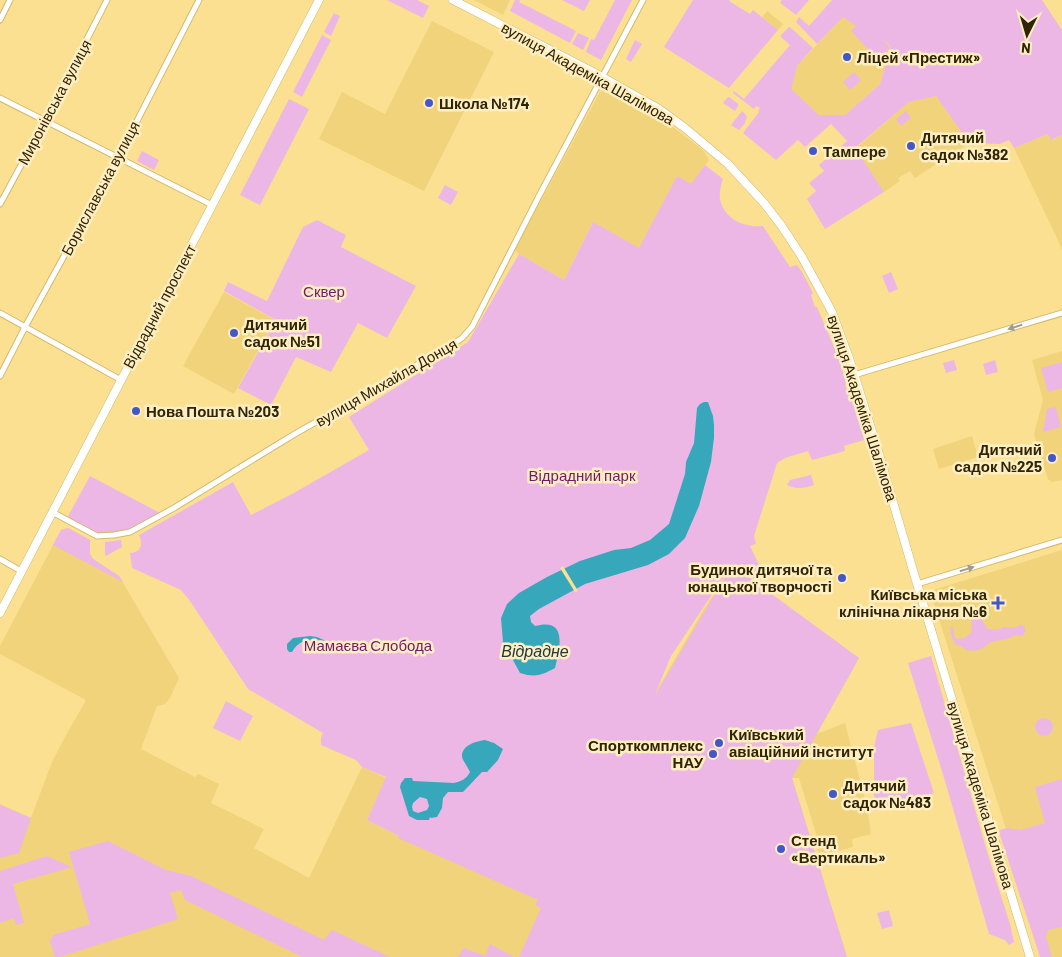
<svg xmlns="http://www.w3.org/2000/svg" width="1062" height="957" font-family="Barlow,sans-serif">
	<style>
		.built { fill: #f0d37b }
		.green { fill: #ecb7e5; fill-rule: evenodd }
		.water { fill: #37a8bb; fill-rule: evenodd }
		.pier { fill: #fbe091 }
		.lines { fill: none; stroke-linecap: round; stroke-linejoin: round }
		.street-casing { stroke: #d3b86a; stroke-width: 7 }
		.secondary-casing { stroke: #d3b86a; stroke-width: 9 }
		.street { stroke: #fff; stroke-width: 5 }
		.secondary { stroke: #fff; stroke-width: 8 }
		.oneway { fill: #a19c8e }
		.poi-dot { fill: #4357cb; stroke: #feeec1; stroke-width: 2 }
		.labels { text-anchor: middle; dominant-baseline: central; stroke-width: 5; stroke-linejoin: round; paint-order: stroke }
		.poi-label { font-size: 15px; font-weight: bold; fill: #2f2403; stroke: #feeec1; text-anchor: start }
		.street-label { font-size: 15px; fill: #2f2403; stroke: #feeec1 }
		.park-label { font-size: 15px; fill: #73186d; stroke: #feeec1 }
		.water-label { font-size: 16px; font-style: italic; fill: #20393e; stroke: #feeec1 }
	</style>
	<rect width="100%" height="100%" fill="#fbe091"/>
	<path class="built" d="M474,0H510L503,15Z
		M851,8L891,47L880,84L845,115H819L790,89L797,66Z
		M767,11L783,24L778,30L762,17Z
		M432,21L494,52L424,191L319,139L342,92L385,114Z
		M606,89L611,90L668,123L704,151L709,160L691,185L677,177L639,249L593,222L564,280L519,254L514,250L600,92Z
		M936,96L969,143L915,178L910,171L898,178L900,181L884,192L855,149L909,102Z
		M1049,134L1052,140L1062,135V251L1057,238L1014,148Z
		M224,292L275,320L234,394L183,366Z
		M1062,351V480L1052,482L1048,479L1034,434L1043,400L1032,360Z
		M972,436L978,457L939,469L933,449Z
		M68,528L90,540V554L93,559L119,576L179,678L170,698L165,704L157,706L141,749L195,777L198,774L219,784L211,803L264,829L254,848L309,878L362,767L386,778L367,820L399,836L609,773L704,609L732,566L859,658L817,734L845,723L868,811L871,834L852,839L853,847L819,856L817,849L838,843L820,847L799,778H792L847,957H0V804L31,818L52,762L65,737L86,700L0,654V646L61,530Z
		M1062,550V957H1047L930,591Z"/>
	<path class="green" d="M387,0H417L429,6L423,18Z
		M515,0H520L519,2L576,31L570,43L510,11Z
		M562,0H590L584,11Z
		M615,0H632L601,60L586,52L591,39L594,40Z
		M693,0H730L729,1L750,14L753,10L778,30L729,88L664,47Z
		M782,0H809L796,15L780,3Z
		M832,0H1042L1062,30V135L1051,140L1048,134L1014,148L1009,140L1000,144L969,143L936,96L909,102L855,148L884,192L825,229L807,199L816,191L809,183L824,171L819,165L847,141L831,124L805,147L798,140L776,160L743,133L759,112L758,111L760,108L756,106L754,109L733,93L734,91L744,99L790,45L781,37V35L789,27H790L813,48L797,66L791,89L819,115H845L880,84L891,47L882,38L890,48L878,60L851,31L856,26L843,17L817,44L796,22L799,17L809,26Z
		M334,13L340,16L331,36L324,32Z
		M578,33L589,38L583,50L572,44Z
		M322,35L331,40L302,97L293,92Z
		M635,40L642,44L631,62L626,59Z
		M854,72L861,80L850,90L843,82Z
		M728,97H729L738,104V106L735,111L723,103Z
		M289,99L309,109L260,205L240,195Z
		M742,111L747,116L745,123L739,130L731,125Z
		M906,111L911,118L901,126L896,119Z
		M142,151L159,160L154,170L137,161Z
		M705,165L723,179C721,185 719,192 720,199C724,219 744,228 763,226L790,267L797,265L802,272L813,293L811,295L815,307H817L839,359L846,383L845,384L849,397H852L864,440L844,446L845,451L812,460L808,451L785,458L777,463L754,536L756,544L750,546L764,575L755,579L743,573L859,658L792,778L847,957H519L541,908L535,905L538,900L398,838L399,836L367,820L386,777L362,767L356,760L321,745V738L323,733L248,689L190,601L181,590L132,568L130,553C142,552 143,544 139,535L233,482L251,515L292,494L369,450L349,417L468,342L519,254L564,280L593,222L639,248L677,176L691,184ZM729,570L654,697L671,656L727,572Z
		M445,185L458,192L451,205L438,198Z
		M317,220L346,235L341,247L416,286L387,338L358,323L331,372L296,357L271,405L238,388L276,320L224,291L228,282L267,301L303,227Z
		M891,272L898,289L889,293L882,276Z
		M954,360L957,370L946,373L943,363Z
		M995,360L998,372L986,375L983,364Z
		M1062,362V388L1048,392L1041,368Z
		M1056,407L1061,427L1043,432L1047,409Z
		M811,475L814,485C804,488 797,490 787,485L790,480Z
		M90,476L160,513L129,531L106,534H99L90,531L67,518Z
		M68,528L90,540V554L93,559L119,576L123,582L53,545L61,530Z
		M121,540L122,547L106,556L105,555V542Z
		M974,617L981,619L988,629L998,630L1004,627L1013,628L1021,625L1024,626C1026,630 1025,633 1022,636L1015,635L1007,639L991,642L983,648L976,651L966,650L961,646L955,644L951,635L950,628L952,626L955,637L957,639L964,638L971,633L972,626L971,618Z
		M931,656L988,855L1010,924L1014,942L1009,945L1005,940L989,934L945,781L908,663Z
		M226,701L253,716L240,741L213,728Z
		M1035 727a9 9 0 1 1 18 0a9 9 0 1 1-18 0Z
		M911,723L934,793L874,811V747L878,730Z
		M1062,779V927L1048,930L1046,937L1052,957H1040L999,832L1000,830L1007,828L1020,830L1045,823L1035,787Z
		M0,805L31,818L19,853L0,858Z
		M108,841L166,870L191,876L324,940L332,930L390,957H302L185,900L181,890L170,893L178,919L60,957H55L50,941L53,935L90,924L69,852Z
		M47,856L72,867L13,884L24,923L16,925L14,918L0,923V871Z
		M889,910L893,926L882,929L877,913Z
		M490,944L514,957H458L464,948L485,956Z"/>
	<path class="water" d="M704,402H708L713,416L714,425V438L711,462L699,506L685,538L669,554L648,565L585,584L539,609L530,616L531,622L535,626C568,617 560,648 555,668C542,675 535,678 520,673L503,642L501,618L507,604L519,593L547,577L580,561L614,550L631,548L650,540L669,524L685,474L686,462L694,443L697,408L700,404Z
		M310,636L317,637L326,641C312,638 300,638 292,652H289L287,649V644L293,638Z
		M485,740L494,743L503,749L498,760L487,772H482L463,792H448L443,798L442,808L437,817L431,818L430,817L429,820H417L409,816L400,787L401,783L405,778H412L413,781L454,783C462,781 466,779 470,772C468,767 462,760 462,756C462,745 477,741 485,740ZM420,797L427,799L429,806L427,810L418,813L413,811L412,807L413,803Z"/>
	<path class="pier" d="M563,566L578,591L575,592L560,568Z"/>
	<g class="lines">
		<g class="street-casing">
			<path id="street" d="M0,20L10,0
				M0,98L212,205
				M0,204L45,121L107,0
				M0,313L121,380
				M854,375L1062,313
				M0,376L25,327L118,158L199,0
				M52,512L97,536L114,535L130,532L174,508L293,435L452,345L462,338L472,327L539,196L643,0
				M0,559L21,571
				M917,584L1062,540"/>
		</g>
		<g class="secondary-casing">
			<path id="secondary" d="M453,0L593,72L659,109L685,128L728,164L764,203L781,225L802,257L832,312L850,361L876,444L915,577L1030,957
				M0,613L319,0"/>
		</g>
		<use href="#street" class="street"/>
		<use href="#secondary" class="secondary"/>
	</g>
	<defs><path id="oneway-solid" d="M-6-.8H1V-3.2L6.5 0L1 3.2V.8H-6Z" transform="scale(1.25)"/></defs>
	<g class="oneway">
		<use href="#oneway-solid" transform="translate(1015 327) rotate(163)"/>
		<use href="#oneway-solid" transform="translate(967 569) rotate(-17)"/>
	</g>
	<g class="poi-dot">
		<circle cx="847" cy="57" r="5"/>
		<circle cx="429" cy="103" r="5"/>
		<circle cx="911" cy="146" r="5"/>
		<circle cx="813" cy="151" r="5"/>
		<circle cx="234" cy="333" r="5"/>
		<circle cx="136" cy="411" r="5"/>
		<circle cx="1052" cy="458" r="5"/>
		<circle cx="842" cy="578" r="5"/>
		<path d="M995.5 595.5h5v5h5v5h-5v5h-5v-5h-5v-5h5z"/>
		<circle cx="719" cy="743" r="5"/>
		<circle cx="713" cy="754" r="5"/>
		<circle cx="833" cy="794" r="5"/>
		<circle cx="781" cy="849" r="5"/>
	</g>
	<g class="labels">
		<g class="poi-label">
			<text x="857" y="57">Ліцей «Престиж»</text>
			<text x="439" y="103">Школа №174</text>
			<text x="921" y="137">Дитячий<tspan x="921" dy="17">садок №382</tspan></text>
			<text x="823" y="151">Тампере</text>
			<text x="244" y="324">Дитячий<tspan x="244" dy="17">садок №51</tspan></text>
			<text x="146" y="411">Нова Пошта №203</text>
			<text x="1042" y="449" text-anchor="end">Дитячий<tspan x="1042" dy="17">садок №225</tspan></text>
			<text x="832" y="569" text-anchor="end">Будинок дитячої та<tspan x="832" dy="17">юнацької творчості</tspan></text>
			<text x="987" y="594" text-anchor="end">Київська міська<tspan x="987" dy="17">клінічна лікарня №6</tspan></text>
			<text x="729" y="734">Київський<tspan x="729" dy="17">авіаційний інститут</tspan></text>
			<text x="703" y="745" text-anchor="end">Спорткомплекс<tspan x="703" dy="17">НАУ</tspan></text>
			<text x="843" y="785">Дитячий<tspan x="843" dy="17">садок №483</tspan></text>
			<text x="791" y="840">Стенд<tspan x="791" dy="17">«Вертикаль»</tspan></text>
		</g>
		<g class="street-label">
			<text transform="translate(588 73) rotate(29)">вулиця Академіка Шалімова</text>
			<text transform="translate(54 102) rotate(-62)">Миронівська вулиця</text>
			<text transform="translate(100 188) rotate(-62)">Бориславська вулиця</text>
			<text transform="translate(159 306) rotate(-62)">Відрадний проспект</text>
			<text transform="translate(386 382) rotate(-30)">вулиця Михайла Донця</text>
			<text transform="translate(863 408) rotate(72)">вулиця Академіка Шалімова</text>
			<text transform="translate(981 795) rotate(73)">вулиця Академіка Шалімова</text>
		</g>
		<g class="park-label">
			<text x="324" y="291">Сквер</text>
			<text x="582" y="475">Відрадний парк</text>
			<text x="368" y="645">Мамаєва Слобода</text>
		</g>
		<g class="water-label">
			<text x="535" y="650">Відрадне</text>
		</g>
	</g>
	<g transform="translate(1027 35) rotate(185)" stroke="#feeec1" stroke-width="4" paint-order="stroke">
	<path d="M0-4L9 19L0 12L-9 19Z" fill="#2f2403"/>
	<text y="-8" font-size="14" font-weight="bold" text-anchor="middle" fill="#2f2403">N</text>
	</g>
</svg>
